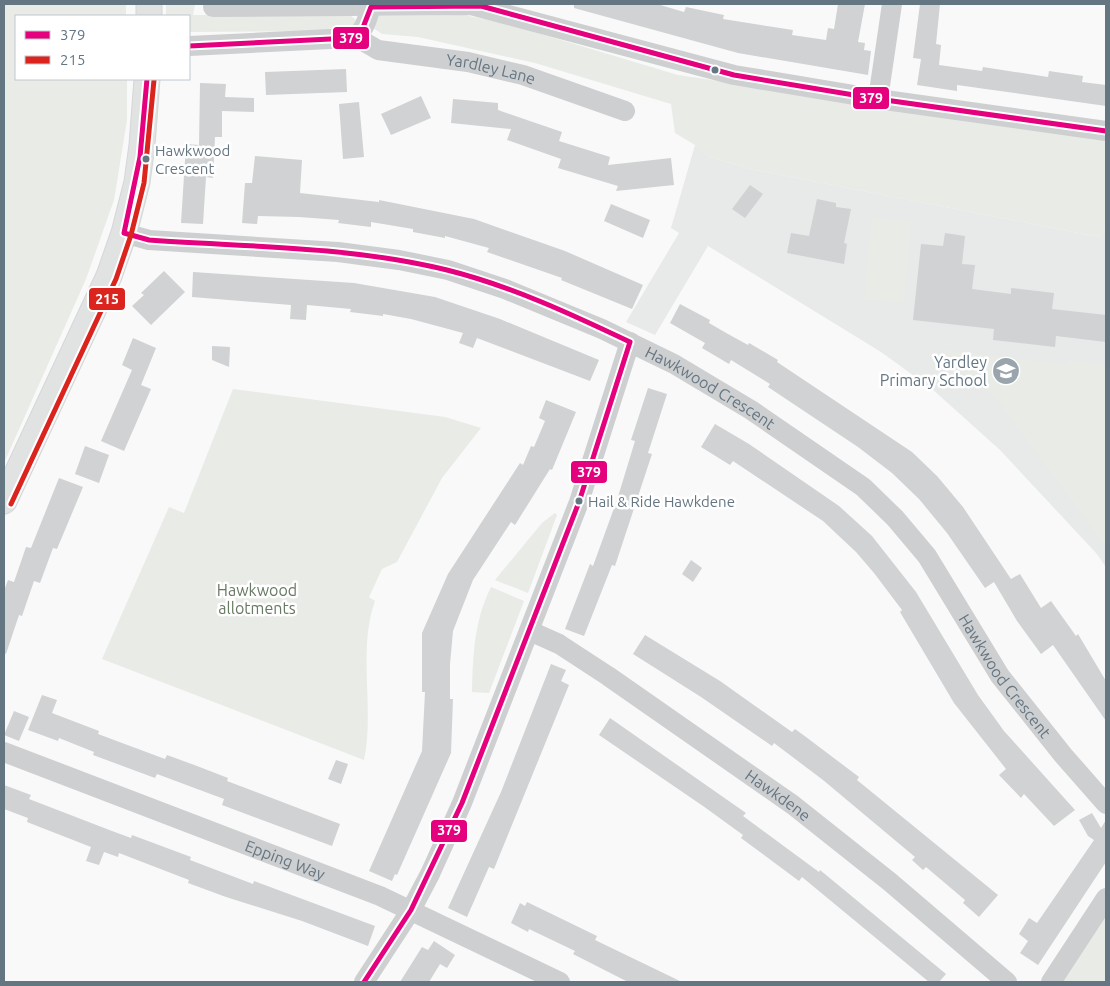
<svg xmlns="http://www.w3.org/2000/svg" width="1110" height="986" font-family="Ubuntu,sans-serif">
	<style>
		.built { fill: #e8e9e9 }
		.green { fill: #e8ebe6 }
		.building { fill: #d0d2d3 }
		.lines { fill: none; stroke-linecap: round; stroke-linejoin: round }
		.major-casing { stroke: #d5d6d7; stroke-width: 27 }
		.minor { stroke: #cecfd0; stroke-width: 20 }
		.major { stroke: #e1e2e2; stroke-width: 25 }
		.bus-1-casing { stroke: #fff; stroke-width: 9 }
		.bus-2-casing { stroke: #fff; stroke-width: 9 }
		.bus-1 { stroke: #e5007d; stroke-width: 5 }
		.bus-2 { stroke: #dc241f; stroke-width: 5 }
		.bus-dot { fill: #657683; stroke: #fff; stroke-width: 2 }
		.labels { text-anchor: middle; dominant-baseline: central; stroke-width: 5; stroke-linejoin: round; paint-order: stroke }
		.bus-label { font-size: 15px; fill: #657683; stroke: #fff; text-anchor: start }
		.street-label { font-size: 16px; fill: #657683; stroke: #fff }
		.poi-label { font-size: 16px; fill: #657683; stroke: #fff; text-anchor: end }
		.park-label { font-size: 16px; fill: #687a64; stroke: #fff }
		.line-badge { stroke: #fff; stroke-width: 2 }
		.badge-label { font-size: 14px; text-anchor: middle; font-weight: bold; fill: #fff }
	</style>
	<rect width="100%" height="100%" fill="#f9f9f9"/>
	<path class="built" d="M695,145L709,157L755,170L1099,237L1106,227V567L1096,553L1000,450L932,389L881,352L708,246L655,335L626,322L679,233L671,228Z"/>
	<path class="green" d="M4,4H126V16H16V79H127V120L114,200L86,279L4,463Z
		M166,4H195L193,15H350L357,21L350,31L189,32V16H166Z
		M464,15L505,23L678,75L1106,138V227L1099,237L755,170L709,157L695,145L675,133L671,104L535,63L418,37L382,34L373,28L379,16Z
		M871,218L911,221L904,303L864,299Z
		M941,349L1067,365V360L1106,365V547L997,400Z
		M233,389L445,417L481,428L442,478L397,562L382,569L369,597L375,601C357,652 375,708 364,760L102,659L169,507L184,513Z
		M555,513L557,515L528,593L495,580L542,523Z
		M491,587L524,601L489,693L472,692C473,655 474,621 491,587Z
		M1106,910V982H1059Z"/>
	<path class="building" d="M574,4H657L684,12L686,7L724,15L723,19L793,30L792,35L826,40L828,28L834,29L838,4H865L858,42L865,43L864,50L871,51L868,75L738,53L574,8Z
		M920,4H940L936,44L941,45L939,65L982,71L983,67L1048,77L1049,71L1083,76L1082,82L1106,85V106L957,85V91L917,85L921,59L913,58Z
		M346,69L347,92L266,95L265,72Z
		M200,83L226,84L225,97L254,98V112L222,111V137H215L213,178L206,177L203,224L181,223L186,144L199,145Z
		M421,96L431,118L391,135L381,114Z
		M453,99L498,103V110L562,132L559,141L610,157L608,165L671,158L674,185L616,191L618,186L558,168L561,159L507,140L511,129L451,123Z
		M359,102L364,157L343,159L339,104Z
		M255,156L302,160L300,193L379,202V200L474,219L565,251L643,285L632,309L561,280L562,278L487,252L489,248L445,236V238L413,232V229L371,222V227L338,223L339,220L299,217L258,216L257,224L242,223L245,183H252Z
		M750,185L763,194L745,218L732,209Z
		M817,199L836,203V207L851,209L844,243L847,244L844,264L787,253L791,233L809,236Z
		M611,204L650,220L643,238L604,221Z
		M945,233L965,236L962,264L975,265L972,289L1011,294V288L1054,293L1052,309L1106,315V342L1056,336L1055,347L993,340L994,329L913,320L921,244L943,246Z
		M164,271L185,292L151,325L132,306L144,295L141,293Z
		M193,272L354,283L435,297L500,319L599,360L590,381L477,338L473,348L459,343L463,333L411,319L383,314V316L350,312L351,309L307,305L306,320L290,319L291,305L192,297Z
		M680,304L710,320L709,323L728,334L748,345L749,343L778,360L777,362L912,452L937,476L963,507L1011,579L1020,574L1041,608L1051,601L1076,636L1078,634L1106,681V721L1053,645L1041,654L1017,621L994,582L985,588L947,533L919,499L892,473L858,447L768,387L770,384L731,360L729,364L702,348L705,343L670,323Z
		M133,338L156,348L141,385L151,389L124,451L101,441L132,370L122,365Z
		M212,346L230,347L229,367L212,360Z
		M648,388L667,394L648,453L652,454L615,566L612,565L584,636L565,629L590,564L593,566L617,500L635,441L631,440Z
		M546,400L576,412L552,470L550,469L515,525L511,522L473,580L453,631L450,664V699H453L451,753L397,875L395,874L392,881L369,871L422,751L425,692H422V633L448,574L520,463L523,465L531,446L534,447L545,421L539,418Z
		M715,424L749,444L839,506L872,536L916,592L978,695L1004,731L1075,810L1054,826L1024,794L1021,798L999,775L1006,769L954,703L900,612L902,610L874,573L856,552L823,521L733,461L730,465L701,447Z
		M85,446L109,455L99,483L75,474Z
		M59,478L83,487L57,549L53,548L40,583L34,581L22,616L19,615L6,654L4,653V591L8,580L14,582L26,547L31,548Z
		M691,560L702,568L693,582L682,574Z
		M645,635L720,681L792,732L795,729L806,737L859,777L857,780L998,895L979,917L963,903L965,900L926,867L923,870L912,860L915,857L823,780L774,743L772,746L701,697L633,654Z
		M551,664L566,670L561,681L569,685L494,869L489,867L467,917L448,908L501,792Z
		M42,695L57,700L52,713L99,731L98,734L165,759L167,755L197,766L228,778L227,781L340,824L332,846L222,805L224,799L157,774L155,778L93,755L94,752L59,738L58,741L28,730Z
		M14,711L29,717L19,741L4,735Z
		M610,718L746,813L743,816L819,872L820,870L946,974L939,982H929L802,877L799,881L741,838L743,835L703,806L599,735Z
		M336,760L348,764L341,784L328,779Z
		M4,785L31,795L29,799L112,831L131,838L132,835L191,857L190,860L253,884L254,881L375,926L368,946L302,921L226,897L188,883L189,880L119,853L118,857L104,852L99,865L86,861L91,847L27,822L28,818L4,809Z
		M1092,813L1101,828L1106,820V862L1038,965L1020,953L1028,941L1019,934L1029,918L1037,923L1094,840L1088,836L1079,820Z
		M527,902L597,936L595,940L682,982H628L573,954L575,951L529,929L528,932L511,923L520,903L525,906Z
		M434,941L455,955L447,968L440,964L429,982H400L422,947L428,950Z"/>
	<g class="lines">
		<g class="major-casing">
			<path id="major" d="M149,16V4
				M4,501L109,276L124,233L137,182L142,145L147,79"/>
		</g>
		<g class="minor">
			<path d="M213,7L471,5L734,75L878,99L1106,131"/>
			<path id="s1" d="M356,37L378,50L468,62L523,75L625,111"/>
			<path d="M189,46L351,38C365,34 368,16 372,4"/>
			<path d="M878,99L892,4"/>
			<path id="s2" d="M124,233L149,240L338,252L399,260L448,270L505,289L602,329L674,364L751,410L863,487L895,518L927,556L1000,676L1063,755L1106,804"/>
			<path id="s3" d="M530,631L559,644L608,676L793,805L890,882L1007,982"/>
			<path id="s4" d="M4,752L380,896L560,982"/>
			<path d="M364,982L411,910L430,874L462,803L579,502L630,342"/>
			<path d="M1051,982L1106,898"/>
		</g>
		<use href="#major" class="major"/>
		<g class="bus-1-casing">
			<path id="bus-1" d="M189,46L351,38L362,30L371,7L481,6L734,75L878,99L1106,131
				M124,233L149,240C248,247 349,246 447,270C511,286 571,314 630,342
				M124,233L140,157L147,79
				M364,982L411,910L462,803L579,502L630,342"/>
		</g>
		<g class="bus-2-casing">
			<path id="bus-2" d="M11,504L116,279L131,235L144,183L154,80"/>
		</g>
		<use href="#bus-1" class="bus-1"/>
		<use href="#bus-2" class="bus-2"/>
	</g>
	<defs>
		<g id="school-disc" transform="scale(1.4375)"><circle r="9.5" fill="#99a4ac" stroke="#fff"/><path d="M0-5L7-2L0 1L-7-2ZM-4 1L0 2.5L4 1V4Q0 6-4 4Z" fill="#fff"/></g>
	</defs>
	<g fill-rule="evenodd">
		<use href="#school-disc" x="1006" y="371"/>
	</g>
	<g class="bus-dot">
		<circle cx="715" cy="70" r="4.5"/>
		<circle cx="146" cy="159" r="4.5"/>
		<circle cx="579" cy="501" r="4.5"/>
	</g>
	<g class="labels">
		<g class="bus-label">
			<text x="155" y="150">Hawkwood<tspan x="155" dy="18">Crescent</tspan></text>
			<text x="588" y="501">Hail &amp; Ride Hawkdene</text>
		</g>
		<g class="street-label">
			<text stroke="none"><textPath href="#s1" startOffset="140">Yardley Lane</textPath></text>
			<text stroke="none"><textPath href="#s2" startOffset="615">Hawkwood Crescent</textPath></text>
			<text stroke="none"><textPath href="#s2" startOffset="1035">Hawkwood Crescent</textPath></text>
			<text stroke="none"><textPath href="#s3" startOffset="298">Hawkdene</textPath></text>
			<text stroke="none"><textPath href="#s4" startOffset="301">Epping Way</textPath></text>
		</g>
		<g class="poi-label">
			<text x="987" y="362">Yardley<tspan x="987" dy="18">Primary School</tspan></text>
		</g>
		<g class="park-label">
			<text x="257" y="590">Hawkwood<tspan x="257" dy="18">allotments</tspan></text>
		</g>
	</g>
	<g class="line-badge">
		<rect x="332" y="26" width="38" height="24" rx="5" fill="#e5007d"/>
		<rect x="852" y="86" width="38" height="24" rx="5" fill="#e5007d"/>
		<rect x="88" y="287" width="38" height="24" rx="5" fill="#dc241f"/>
		<rect x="570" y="460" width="38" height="24" rx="5" fill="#e5007d"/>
		<rect x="430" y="819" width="38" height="24" rx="5" fill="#e5007d"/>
	</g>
	<g class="badge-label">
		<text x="351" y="43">379</text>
		<text x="871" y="103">379</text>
		<text x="107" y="304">215</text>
		<text x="589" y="477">379</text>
		<text x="449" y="835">379</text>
	</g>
	<rect width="1110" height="986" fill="none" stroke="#657683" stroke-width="10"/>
	<rect x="15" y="15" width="175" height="65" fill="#ffffff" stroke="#c1c8cd"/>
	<rect x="25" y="31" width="25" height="8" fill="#e5007d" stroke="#c1c8cd"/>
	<text x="60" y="40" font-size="15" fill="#657683">379</text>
	<rect x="25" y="56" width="25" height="8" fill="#dc241f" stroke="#c1c8cd"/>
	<text x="60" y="65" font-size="15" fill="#657683">215</text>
</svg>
